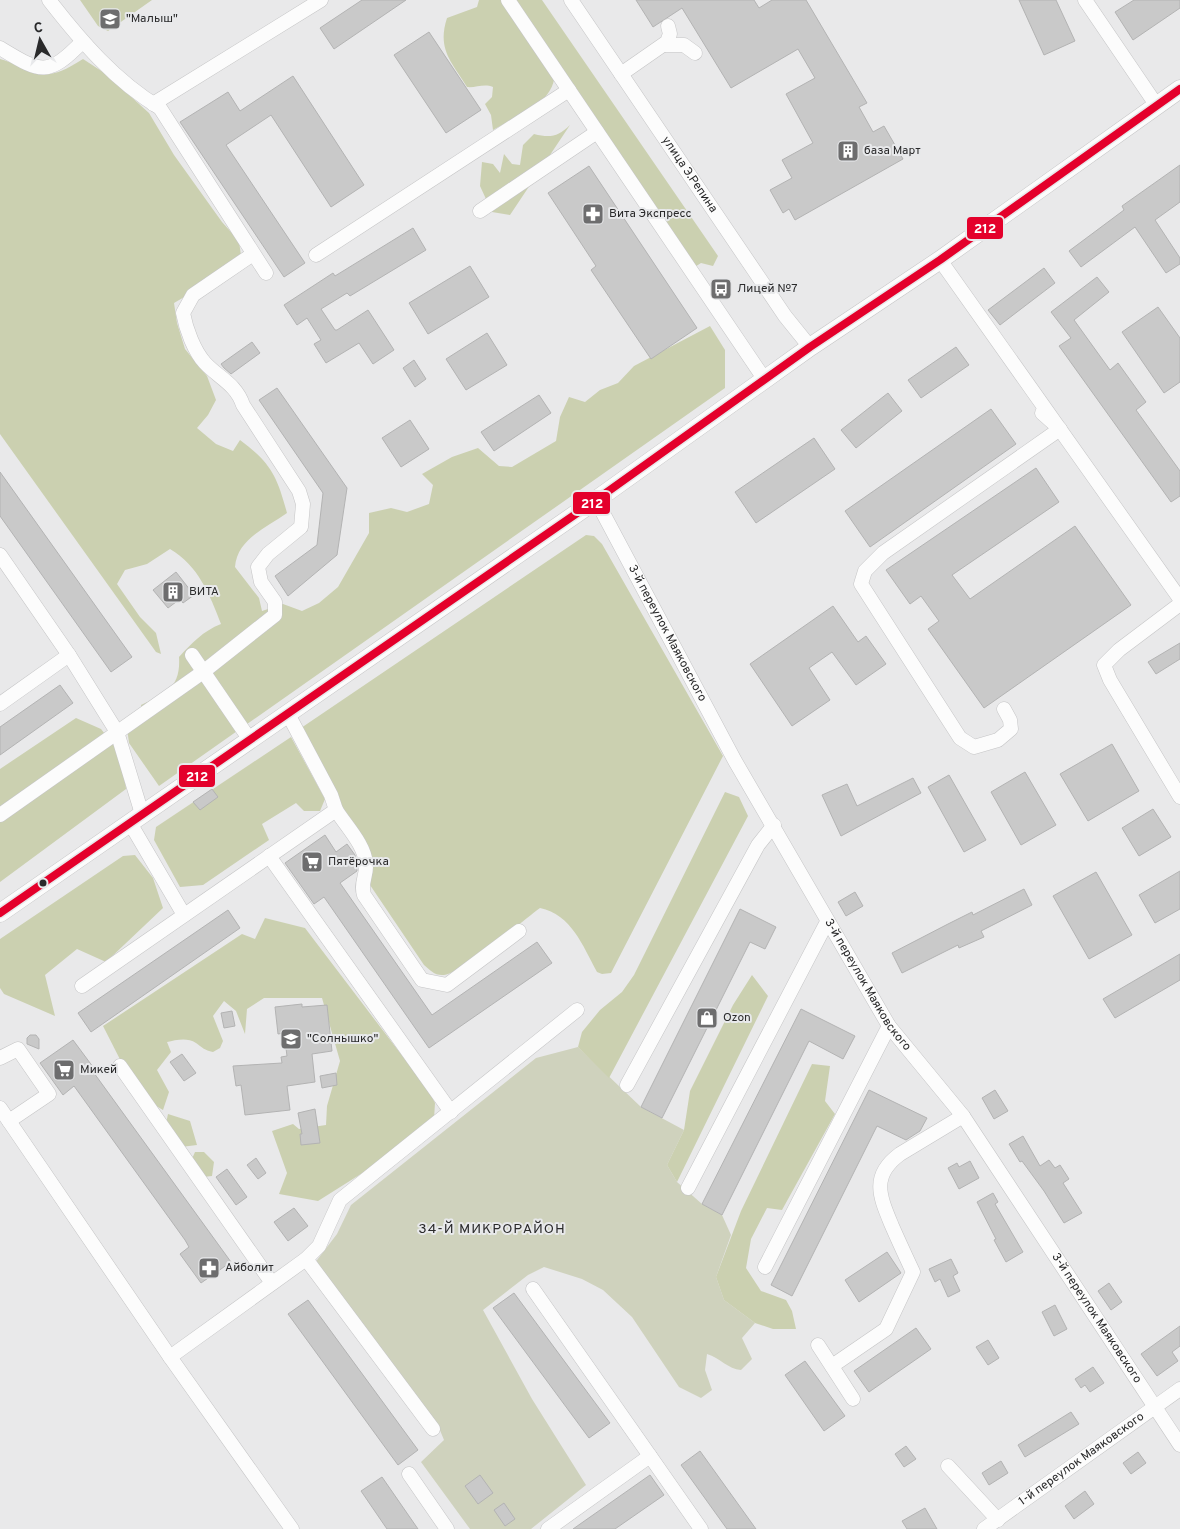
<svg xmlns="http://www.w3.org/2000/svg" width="1180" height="1529" font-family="Overpass,sans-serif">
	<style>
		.green { fill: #cfd2bd }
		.forest { fill: #cbd0b0 }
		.building { fill: #c9c9c9; stroke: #b3b3b3 }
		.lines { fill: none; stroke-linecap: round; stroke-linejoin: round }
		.minor-casing { stroke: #c5c5c6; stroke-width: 15 }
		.major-casing { stroke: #c5c5c6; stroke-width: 19 }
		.minor { stroke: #fcfcfc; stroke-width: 14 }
		.major { stroke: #fcfcfc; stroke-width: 18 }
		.bus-1-casing { stroke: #e8e9eb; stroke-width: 11 }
		.bus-1 { stroke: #e4002b; stroke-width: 8 }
		.bus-dot { fill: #2a2a2b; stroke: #e8e9eb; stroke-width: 2 }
		.labels { text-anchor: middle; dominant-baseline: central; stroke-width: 4; stroke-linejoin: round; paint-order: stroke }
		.poi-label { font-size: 12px; fill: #2a2a2b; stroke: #e8e9eb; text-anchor: start }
		.street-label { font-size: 12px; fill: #2a2a2b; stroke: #e8e9eb }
		.neighbourhood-label { font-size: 14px; letter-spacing: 1px; fill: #2a2a2b; stroke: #e8e9eb }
		.line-badge { stroke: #e8e9eb; stroke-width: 2 }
		.badge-label { font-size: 14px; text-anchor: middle; font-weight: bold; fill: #fff }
	</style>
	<rect width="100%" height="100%" fill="#e9e9ea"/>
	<path class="green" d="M578,1047L641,1107L684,1130L667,1165L677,1182L702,1204L722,1215L731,1235L716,1277L724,1300L755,1323L742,1338L752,1359L741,1370C728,1369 720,1358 707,1354L705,1370L712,1390L701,1398L679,1387L632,1317L603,1290L582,1279L544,1267L528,1275L483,1310L532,1399L586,1485L531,1529H470L421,1462L444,1440L437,1423L314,1264L337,1234L351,1205L536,1058Z"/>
	<path class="forest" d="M80,0H152L108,31L98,26Z
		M479,0H542L718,256L713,266L701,263L687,272L554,80C549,105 514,118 493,130L491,115L485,104L492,97L493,87C484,83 476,88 467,87C451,61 437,49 447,18L477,7Z
		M0,59C41,71 41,86 83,59L106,74L149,113L174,155L222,222L239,241L242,263L174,303L177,323L185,349L207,376L216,400L208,415L197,428L216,444L233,451L240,440C271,463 277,476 287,513C266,528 237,539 235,567L259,598L262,611L283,604L302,611L319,603L338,587L369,533V513L391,508L407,512L429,504L433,485L422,474L452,457L478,448L499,466L512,467L556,441L560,417L569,397L585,402L600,390L618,383L634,366L710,326L725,350V388L159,786L129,743L127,728L142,718L141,705C165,694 181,688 179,657C192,643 203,631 221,624C210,595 198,565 170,549L147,564L125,570L117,584L140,617L156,633L161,654L156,652L0,434Z
		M570,125L510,215L492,212L480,186L482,162L493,164L500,173L504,154L512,164L520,165L523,145L534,134C550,138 558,137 570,125Z
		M586,535L594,536L602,544L723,756L611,973L602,974L597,972C583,946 571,914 540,908C521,922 463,972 444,975C435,976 430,970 424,965L368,882L354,831L301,728Z
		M76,718L101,729L123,757L126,789L0,882V769Z
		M291,737L325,799L320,811H304L296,803L262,824L269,840L203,885L180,887L154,840L156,827Z
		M725,792L739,797L748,816L609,1078L578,1047L582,1032L600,1010L622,992L634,975Z
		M135,855L153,878L163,908L106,962L77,949L45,975L55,1016L4,994L0,988V939L123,856Z
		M265,918L305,928L429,1091L435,1103L434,1119L364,1172L318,1201L279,1194L287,1173L272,1131L293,1124L299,1129L326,1125L327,1106L340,1061L322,998H264L247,1009L245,1034L236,1011L224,1001L213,1016L223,1041L220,1048L213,1052C204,1050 203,1048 196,1043C187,1037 176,1040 167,1042L171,1052L157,1070L169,1092L163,1110L146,1100L130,1079L103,1026L242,934L255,939Z
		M752,975L768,996L677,1182L667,1165L684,1130L690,1091L733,1005Z
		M812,1064L830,1066L825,1101L835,1114L782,1210L767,1208L751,1239L746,1268L761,1291L786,1300L792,1311L796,1329H773L755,1323L724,1300L716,1277L741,1211Z
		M168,1114L190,1121L197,1145L181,1147L165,1128Z
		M195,1152H204L214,1162L212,1176L203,1177L191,1161Z"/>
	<path class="building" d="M362,0H406L334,49L320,28Z
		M636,0H754L759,8L772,0H806L867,103L859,107L873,132L884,126L903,159L795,220L789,209L783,213L770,190L792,178L782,160L813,143L786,94L815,78L798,49L731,88L682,8L653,27Z
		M1019,0H1056L1075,41L1044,55Z
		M1134,0H1180V8L1133,40L1115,12Z
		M429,32L481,110L446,133L394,55Z
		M293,76L364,185L331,207L271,115L226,145L305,263L284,277L180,122L228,92L240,111Z
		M1180,165V202L1155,220L1180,258V264L1166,273L1135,227L1081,267L1069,251L1124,210L1122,206Z
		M589,166L697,328L651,359L591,270L596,266L548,193Z
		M413,228L426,250L350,296L347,293L321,309L335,330H337L368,310L394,350L373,364L359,343L326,363L314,344L321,340L307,318L297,325L284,305L333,273L335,276Z
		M470,266L489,297L428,334L409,303Z
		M1044,268L1055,283L1000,325L988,310Z
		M1097,277L1109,292L1074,320L1110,370L1118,363L1146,402L1136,410L1180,471V496L1171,502L1059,346L1071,338L1051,312Z
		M1158,307L1180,338V382L1164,393L1122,332Z
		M487,333L507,365L466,390L446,359Z
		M252,342L260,353L231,374L224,368L221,364Z
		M956,347L969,365L921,398L908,380Z
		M414,360L426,379L415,387L403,368Z
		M277,388L347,488L337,555L288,596L275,576L317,545L323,493L259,400Z
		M888,393L902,411L856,448L841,430Z
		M539,395L551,413L494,451L481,432Z
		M991,409L1016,444L870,547L845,511Z
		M410,420L429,449L401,467L382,438Z
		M814,438L835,469L756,523L735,492Z
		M1036,468L1059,502L952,575L970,599L1075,526L1131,605L984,708L928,629L939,621L921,596L910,604L886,570Z
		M0,472L132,657L111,672L0,516Z
		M176,572L194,595L183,603L180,599L168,608L153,590Z
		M833,606L858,642L866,636L886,664L856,685L832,652L809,668L830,700L792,726L750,664Z
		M1180,643V659L1156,674L1148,662Z
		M60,685L73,703L0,755V727Z
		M1112,744L1139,791L1088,821L1060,774Z
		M1025,772L1056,825L1021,845L991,792Z
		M949,775L986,840L964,852L928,787Z
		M913,778L921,793L841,836L822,795L847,784L857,806Z
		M212,789L218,797L200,810L193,802Z
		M1153,809L1171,837L1139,856L1122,828Z
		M325,835L336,852L347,844L355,855L357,871L340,883L432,1015L537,942L552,963L429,1048L324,897L314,904L285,863Z
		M1180,871V909L1155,923L1139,895Z
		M1096,872L1132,935L1089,959L1053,896Z
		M1024,889L1032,905L981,931L984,937L959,948L958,945L902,973L892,953L948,924L972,912L973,915Z
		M855,892L863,906L846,916L838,902Z
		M740,909L776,927L765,949L750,942L662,1118L641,1107Z
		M228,910L240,928L91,1032L78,1013Z
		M1180,954V980L1115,1018L1103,999Z
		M302,1004V1007L327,1005L332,1051L312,1054L315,1082L287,1086L290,1110L245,1115L241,1085L236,1086L233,1066L282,1063L281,1057L287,1056L284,1033L278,1034L275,1007Z
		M801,1009L855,1036L843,1059L809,1041L722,1215L702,1204Z
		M232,1011L235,1026L224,1028L221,1013Z
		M30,1035H36L39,1039V1049L27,1044V1038Z
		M73,1040L96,1071L94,1073L231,1262L201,1283L180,1254L189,1247L185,1240L74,1086L63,1095L40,1063Z
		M182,1054L196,1073L184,1081L170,1062Z
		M336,1073L337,1085L322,1088L320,1076Z
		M869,1090L927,1118L920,1131L906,1140L877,1126L792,1296L771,1285Z
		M995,1090L1008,1111L994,1119L982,1098Z
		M315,1109L320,1143L301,1145L300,1134H302L298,1113Z
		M1023,1136L1040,1166L1049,1160L1055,1168L1060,1165L1069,1179L1063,1183L1082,1213L1064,1223L1044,1191L1022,1161L1020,1162L1009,1144Z
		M256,1158L266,1173L258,1179L247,1165Z
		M970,1161L979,1178L959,1189L948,1168L957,1163L959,1167Z
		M227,1169L247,1197L236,1205L216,1177Z
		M993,1193L998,1202L995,1204L1023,1252L1006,1262L994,1240L996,1239L977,1202Z
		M294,1208L308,1226L288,1241L274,1222Z
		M887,1252L901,1273L859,1302L845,1280Z
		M951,1259L958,1273L953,1276L960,1291L948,1297L940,1279L935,1282L929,1269Z
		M1109,1283L1122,1302L1111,1310L1098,1291Z
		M514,1293L610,1423L589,1438L493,1308Z
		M308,1300L418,1450L398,1465L288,1314Z
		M1055,1305L1067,1329L1054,1336L1042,1312Z
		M1180,1326V1346L1172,1352L1178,1361L1157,1376L1141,1354Z
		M916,1328L931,1349L869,1392L854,1371Z
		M988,1340L999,1358L988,1365L976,1347Z
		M805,1361L845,1416L824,1431L785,1375Z
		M1093,1367L1104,1383L1090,1392L1085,1385L1081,1388L1075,1379Z
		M1071,1412L1079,1424L1025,1457L1018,1445Z
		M906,1446L916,1459L904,1467L895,1454Z
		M700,1451L756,1529H727L681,1465Z
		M1138,1452L1146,1463L1131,1474L1123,1463Z
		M1001,1461L1008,1473L989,1485L982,1473Z
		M480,1475L493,1493L478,1504L465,1486Z
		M650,1475L664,1495L615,1529H573Z
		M382,1477L418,1529H387L361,1491Z
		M1085,1491L1094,1504L1074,1519L1065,1506Z
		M504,1503L515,1519L505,1526L494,1510Z
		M925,1508L937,1529H907L902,1521Z"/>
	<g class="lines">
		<g class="minor-casing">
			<g id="minor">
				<path d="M49,0C80,40 115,81 160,108L266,273"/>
				<path d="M508,0L765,380"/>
				<path id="s1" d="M571,0L785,316L810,347"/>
				<path d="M1085,0L1157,106"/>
				<path d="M664,45H684L695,53"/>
				<path d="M0,48C40,72 47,78 82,42"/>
				<path d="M621,74L667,42L670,34L668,26"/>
				<path d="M153,104L321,0"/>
				<path d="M480,211L597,132"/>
				<path d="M316,255L569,90"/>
				<path d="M940,260L1180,599"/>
				<path id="s2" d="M596,500L735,761L889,1026L963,1116L1180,1445"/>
				<path d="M0,555L69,655L117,732L142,814"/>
				<path d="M1180,604L1119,650L1104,665L1110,680L1180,797"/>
				<path d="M192,655L250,740"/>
				<path d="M0,704L69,655"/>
				<path d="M1004,709L1010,720L1011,729L998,740L974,747L960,738L861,584L865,571L883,553L1060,429L1042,413"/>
				<path d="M336,810C346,826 365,845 366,864C367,876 360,883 364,895L422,980L447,985L519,931"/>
				<path d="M0,815L203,672L275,615V602L261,582L258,567L268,554L301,527L303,504L299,491L243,405C236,384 219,378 205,363C194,351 186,329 183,313L193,295L253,254"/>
				<path d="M130,823L184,915"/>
				<path d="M269,856L451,1112"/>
				<path d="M82,986L336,810L331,795L288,714"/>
				<path d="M0,1058L18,1049L49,1094L9,1121"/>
				<path d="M120,1066L272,1283"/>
				<path d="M627,1085L758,845L774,825"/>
				<path d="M0,1108L170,1357L292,1529"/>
				<path d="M688,1188L827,922"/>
				<path d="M306,1259L433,1429"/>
				<path d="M765,1267L889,1026"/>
				<path d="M533,1289L650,1456"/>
				<path d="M818,1345L853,1399"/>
				<path d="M170,1357L306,1259L319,1246L340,1200L577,1010"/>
				<path d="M832,1366L886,1329L913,1272C906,1257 899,1242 892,1226C880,1197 870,1176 900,1154L963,1116"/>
				<path d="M948,1466L998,1520"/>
				<path d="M409,1474L447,1529"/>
				<path d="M548,1529L650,1456L701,1529"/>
				<path id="s3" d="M984,1529L1180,1389"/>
			</g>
		</g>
		<g class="major-casing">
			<path id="major" d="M0,913L596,500L810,347L940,260L1180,89"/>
		</g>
		<use href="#minor" class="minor"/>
		<use href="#major" class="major"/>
		<g class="bus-1-casing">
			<path id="bus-1" d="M0,913L596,500L810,347L940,260L1180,89"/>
		</g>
		<use href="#bus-1" class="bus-1"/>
	</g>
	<defs>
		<g id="school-square" transform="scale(1.125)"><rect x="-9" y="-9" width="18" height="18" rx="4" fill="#6d6d6e" stroke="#e8e9eb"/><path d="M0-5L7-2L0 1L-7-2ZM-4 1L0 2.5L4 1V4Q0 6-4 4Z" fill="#fff"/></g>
		<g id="building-square" transform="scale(1.125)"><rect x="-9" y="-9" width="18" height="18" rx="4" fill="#6d6d6e" stroke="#e8e9eb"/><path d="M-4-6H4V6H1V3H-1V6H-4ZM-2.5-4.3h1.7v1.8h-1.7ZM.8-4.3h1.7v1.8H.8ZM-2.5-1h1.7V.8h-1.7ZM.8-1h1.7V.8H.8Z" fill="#fff"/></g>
		<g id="pharmacy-square" transform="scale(1.125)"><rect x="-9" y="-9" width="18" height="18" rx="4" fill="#6d6d6e" stroke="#e8e9eb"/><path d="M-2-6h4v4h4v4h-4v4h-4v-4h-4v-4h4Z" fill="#fff"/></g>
		<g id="bus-square" transform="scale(1.125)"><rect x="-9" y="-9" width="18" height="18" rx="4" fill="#6d6d6e" stroke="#e8e9eb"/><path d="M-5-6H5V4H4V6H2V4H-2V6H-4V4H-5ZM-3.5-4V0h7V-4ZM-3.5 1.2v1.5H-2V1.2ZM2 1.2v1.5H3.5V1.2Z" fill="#fff"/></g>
		<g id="supermarket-square" transform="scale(1.125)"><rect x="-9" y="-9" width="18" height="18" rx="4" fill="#6d6d6e" stroke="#e8e9eb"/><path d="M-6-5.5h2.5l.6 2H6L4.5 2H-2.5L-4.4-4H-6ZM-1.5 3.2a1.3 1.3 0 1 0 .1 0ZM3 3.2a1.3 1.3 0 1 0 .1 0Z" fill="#fff"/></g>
		<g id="shop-square" transform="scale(1.125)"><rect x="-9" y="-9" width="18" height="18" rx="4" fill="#6d6d6e" stroke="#e8e9eb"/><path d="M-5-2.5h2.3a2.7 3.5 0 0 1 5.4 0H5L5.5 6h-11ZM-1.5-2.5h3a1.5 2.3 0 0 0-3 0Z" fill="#fff"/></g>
	</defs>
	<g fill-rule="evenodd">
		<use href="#school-square" x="110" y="19"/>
		<use href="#building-square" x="848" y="151"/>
		<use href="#pharmacy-square" x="593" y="214"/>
		<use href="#bus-square" x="721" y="289"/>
		<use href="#building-square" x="173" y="592"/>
		<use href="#supermarket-square" x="312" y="862"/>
		<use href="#shop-square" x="707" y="1018"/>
		<use href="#school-square" x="291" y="1039"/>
		<use href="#supermarket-square" x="64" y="1070"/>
		<use href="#pharmacy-square" x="209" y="1268"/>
	</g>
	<circle class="bus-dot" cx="43" cy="883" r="4.5"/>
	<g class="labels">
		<g class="poi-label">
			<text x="126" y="19">"Малыш"</text>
			<text x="864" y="151">база Март</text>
			<text x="609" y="214">Вита Экспресс</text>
			<text x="737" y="289">Лицей №7</text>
			<text x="189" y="592">ВИТА</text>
			<text x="328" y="862">Пятёрочка</text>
			<text x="723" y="1018">Ozon</text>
			<text x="307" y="1039">"Солнышко"</text>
			<text x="80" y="1070">Микей</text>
			<text x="225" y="1268">Айболит</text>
		</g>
		<g class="street-label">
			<text stroke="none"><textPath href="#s1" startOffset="211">улица Э.Репина</textPath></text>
			<text stroke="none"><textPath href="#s2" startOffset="151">3-й переулок Маяковского</textPath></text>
			<text stroke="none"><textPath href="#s2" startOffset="556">3-й переулок Маяковского</textPath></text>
			<text stroke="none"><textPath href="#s2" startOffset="961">3-й переулок Маяковского</textPath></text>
			<text stroke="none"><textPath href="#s3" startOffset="120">1-й переулок Маяковского</textPath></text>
		</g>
		<g class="neighbourhood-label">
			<text x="492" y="1229">34-Й МИКРОРАЙОН</text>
		</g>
	</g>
	<g class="line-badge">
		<rect x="966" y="216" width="38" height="24" rx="5" fill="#e4002b"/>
		<rect x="572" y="491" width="39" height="24" rx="5" fill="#e4002b"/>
		<rect x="178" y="764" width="38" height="24" rx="5" fill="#e4002b"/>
	</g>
	<g class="badge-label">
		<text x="985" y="233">212</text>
		<text x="592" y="508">212</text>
		<text x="197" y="781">212</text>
	</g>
	<g transform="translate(40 40) rotate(352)" stroke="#e8e9eb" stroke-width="4" paint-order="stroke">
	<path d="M0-4L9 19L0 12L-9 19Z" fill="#2a2a2b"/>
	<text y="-8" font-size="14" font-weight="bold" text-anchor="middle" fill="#2a2a2b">С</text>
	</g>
</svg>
